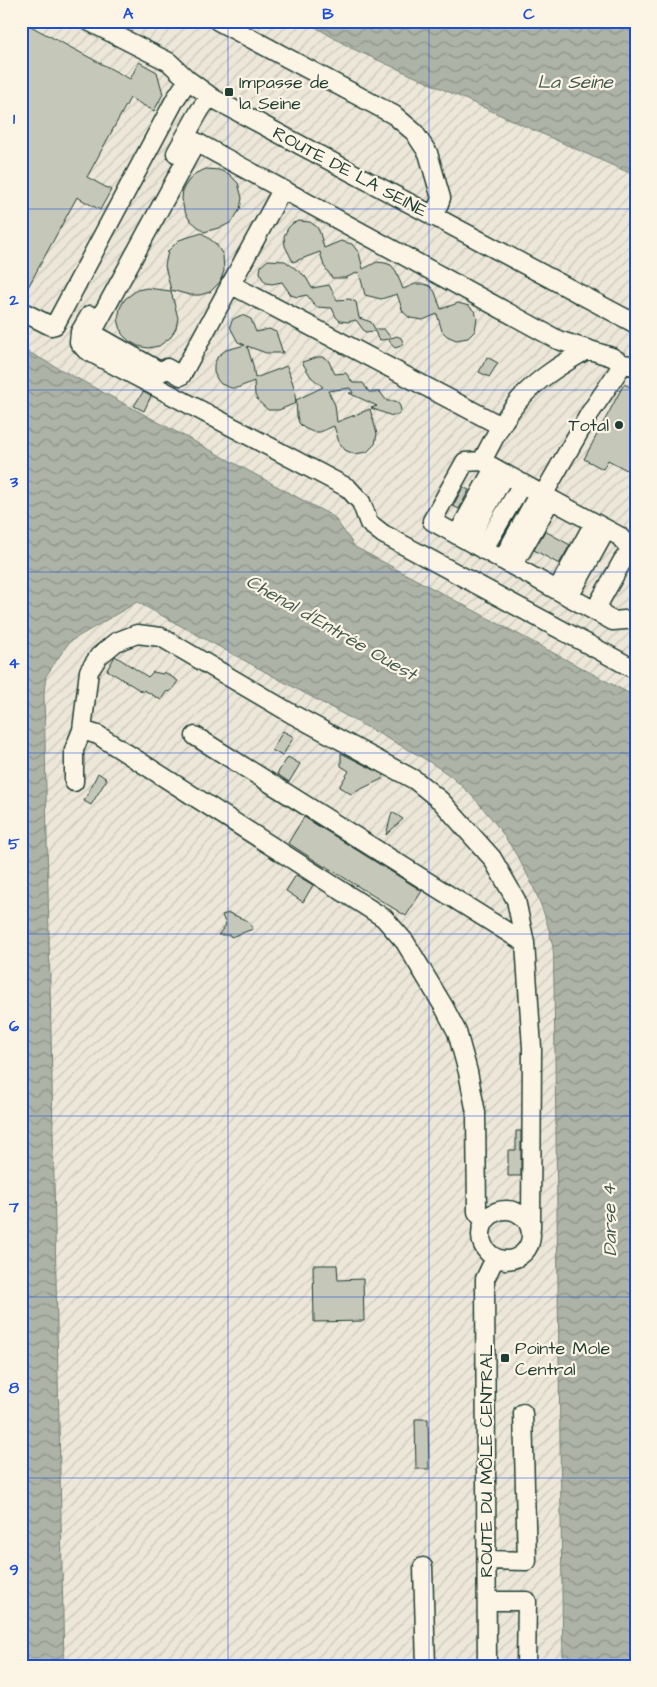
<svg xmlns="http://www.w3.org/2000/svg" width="657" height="1687" font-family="'Architects Daughter',sans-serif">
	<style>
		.industrial { fill: url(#industrial-furrows) }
		.water { fill: url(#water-waves); stroke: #758479 }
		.building { fill: #c5c7b9; stroke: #1f3d34 }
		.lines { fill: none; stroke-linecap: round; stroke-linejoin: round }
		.minor-casing { stroke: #1f3d34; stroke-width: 21 }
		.minor { stroke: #fcf5e5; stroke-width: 18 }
		.grid { fill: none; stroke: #1d4ed8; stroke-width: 1; stroke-opacity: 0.55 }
		.poi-dot { fill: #1f3d34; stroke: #fcf5e5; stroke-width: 2 }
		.labels { text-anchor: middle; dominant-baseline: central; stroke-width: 4.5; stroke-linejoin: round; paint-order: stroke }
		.poi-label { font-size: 18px; fill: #1f3d34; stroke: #fcf5e5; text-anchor: start }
		.street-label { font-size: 18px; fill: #1f3d34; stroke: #fcf5e5 }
		.water-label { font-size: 19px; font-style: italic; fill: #435a51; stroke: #fcf5e5 }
		.neatline { fill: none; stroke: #1d4ed8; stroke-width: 2 }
		.grid-label { font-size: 16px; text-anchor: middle; font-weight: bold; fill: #1d4ed8 }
	</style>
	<defs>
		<pattern id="industrial-furrows" width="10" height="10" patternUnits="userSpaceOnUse" patternTransform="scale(1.25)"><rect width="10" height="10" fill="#ece7d8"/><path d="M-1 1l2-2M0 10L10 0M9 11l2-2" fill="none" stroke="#cac7ba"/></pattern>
		<pattern id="water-waves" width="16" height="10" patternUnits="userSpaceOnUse" patternTransform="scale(1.25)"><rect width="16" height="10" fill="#aeb3a7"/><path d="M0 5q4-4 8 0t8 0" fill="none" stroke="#8d9389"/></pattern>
	</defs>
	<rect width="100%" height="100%" fill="#fcf5e5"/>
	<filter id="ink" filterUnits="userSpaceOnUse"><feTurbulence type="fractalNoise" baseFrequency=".02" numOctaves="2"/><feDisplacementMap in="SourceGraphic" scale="10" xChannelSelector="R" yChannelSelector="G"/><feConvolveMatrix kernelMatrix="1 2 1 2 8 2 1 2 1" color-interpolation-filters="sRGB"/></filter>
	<g filter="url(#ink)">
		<path class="industrial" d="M21,21H305L351,48L636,176V697L355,547L334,517L21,348Z
			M137,602L420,756L460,784L485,811L518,856L535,892L552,939L554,983L563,1666H64L44,692L46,676L69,642Z"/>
		<path class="water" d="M305,21H636V176L351,48Z
			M21,348L334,517L355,547L636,697V1666H563L554,983C553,969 555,952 551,938C538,882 502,824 461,785C449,774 434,765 420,756L137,602L69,642L46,676L44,692L64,1666H21Z"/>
		<path class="building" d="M21,21L130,79L139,62L157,72L163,94L154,111L130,98L87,177L111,190L100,210L77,197L21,300Z
			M206,169L219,170L229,174L238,183L242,198L240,209L232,222L222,227L204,232L189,219L184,210L182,199L183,189L189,180L196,173Z
			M299,221L310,222L317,227L320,233L324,248L341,241L352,244L359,253L363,269L377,262L385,263L391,265L396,271L403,289L415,284H424L430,286L435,292L441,309L458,303L469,306L475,312L477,318L475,331L468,338L456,340L447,336L442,331L437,314L423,320L410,318L403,312L397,294L381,299L365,295L359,272L345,278H332L324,266L320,252L293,262L285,246L284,236L288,228L293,223Z
			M202,233L216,244L223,255L224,271L220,282L210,292L200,295H190L171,290L165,266L168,251L179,240Z
			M268,260L285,261L305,276L312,288L329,285L337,300L349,299L356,302L359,318L371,322L375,329H384L391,338L397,336L401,338L403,342L401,346L395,348L392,345L389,339L382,340L378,339L375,331L365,332L356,320L348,322L340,321L336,317L332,308L316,307L307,295L297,297L291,295L282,282L272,284L266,283L262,278L260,272L261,266Z
			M147,288L171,291L178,318L176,328L171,337L159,346L148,348L138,346L129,341L122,334L118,319L120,308L125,299L137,290Z
			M242,315L251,319L256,332L269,329L276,332L283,353H266L247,346L253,365L255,378L287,366L294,387L296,403L279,410H268L258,401L255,395L254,381L237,388H231L221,384L217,379L214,372V365L218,356L226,350L245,345L238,342L231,329L230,325L233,319Z
			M318,357H323L328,360L335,374L346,373L353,383H363L369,392H380L387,401H396L400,406L401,411L398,415L392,416L371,408L377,406L349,393H353L350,388L328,391L335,405L337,422L370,409L377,434L375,444L367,452L354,454L345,450L339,442L334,426L320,432H313L304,428L299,423L297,416L296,400L323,387L311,377L302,362Z
			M487,357L498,363L489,377L479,372Z
			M624,384L636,390V475L608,460L603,469L584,459Z
			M143,392L151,396L144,411L134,406Z
			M463,487L469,490L459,509L453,506Z
			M545,531L570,545L559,564L534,550Z
			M115,656L148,677L153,672L163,674L164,672L178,681L171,691L166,692L161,700L144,690L143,692L107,670Z
			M283,731L294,737L282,756L272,750Z
			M341,753L384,775L382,779L351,794L339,787L349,771L341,766Z
			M288,757L300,764L289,782L277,774Z
			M98,773L107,779L91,805L84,801Z
			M392,812L403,819L386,835Z
			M304,817L422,891L406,916L325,866V867L288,843Z
			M296,875L313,885L303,902L286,891Z
			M229,913L248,921L253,929L231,937L230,935H218L226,925L222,915Z
			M516,1131H521V1176H508V1150H516Z
			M313,1265H337L338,1280L363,1279L364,1321L314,1322Z
			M415,1419H428L429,1469H416Z"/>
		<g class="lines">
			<g class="minor-casing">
				<path id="minor" d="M88,21L169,62L188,80L214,99L636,324
					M218,21L394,115L414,132L428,153L441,198L434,217
					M176,153L200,110L210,96
					M282,190L181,376L167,368L161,372L92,333L196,142L558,340L612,357L623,364
					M230,284L501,426
					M21,311L51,326L55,325L176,98L188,80
					M90,315L80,332L79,342L86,350L348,488L361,502L369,523L383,534L636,670
					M636,366L623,364L590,413L543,495L619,536L634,553L636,554
					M482,461L465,462L432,521L613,621L636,619
					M543,495L482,461C493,440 504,417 520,399C538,378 564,363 588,349
					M457,535L494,468
					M468,541L505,474
					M483,550L522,484
					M502,560L539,493
					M513,566L551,499
					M557,590L594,523
					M569,597L606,530
					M601,614L599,607L600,601L623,560L627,555L634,553
					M82,730L89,671L99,656L116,642L137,634L161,637L292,714L415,780L441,801L492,858L516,900L525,943
					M195,736L525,943L532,1048L531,1229
					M74,782V750L82,730L98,735L384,918L405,942L444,1007L457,1032L468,1072L476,1113L477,1212L485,1222
					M481 1235a25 25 0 1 1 50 0a25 25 0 1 1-50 0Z
					M487,1560L527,1561L523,1413
					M423,1567L426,1666
					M487,1601H527L526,1666
					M487,1666L485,1279L495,1258"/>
			</g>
			<use href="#minor" class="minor"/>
		</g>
	</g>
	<path class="grid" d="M228,21V1666M429,21V1666M21,209H636M21,390H636M21,572H636M21,753H636M21,934H636M21,1116H636M21,1297H636M21,1478H636"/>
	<g class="poi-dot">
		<rect x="224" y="87" width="10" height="10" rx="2.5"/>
		<circle cx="619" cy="425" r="5"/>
		<rect x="500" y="1353" width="10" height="10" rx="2.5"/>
	</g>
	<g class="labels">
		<g class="poi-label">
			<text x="239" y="82">Impasse de<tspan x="239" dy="21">la Seine</tspan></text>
			<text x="609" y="425" text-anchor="end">Total</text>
			<text x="515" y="1348">Pointe Mole<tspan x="515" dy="21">Central</tspan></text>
		</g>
		<g class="street-label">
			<text transform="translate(350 172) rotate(28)">ROUTE DE LA SEINE</text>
			<text transform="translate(486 1461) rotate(-90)">ROUTE DU MÔLE CENTRAL</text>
		</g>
		<g class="water-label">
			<text x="575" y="82">La Seine</text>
			<text transform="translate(331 628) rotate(30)">Chenal d'Entrée Ouest</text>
			<text transform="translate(610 1220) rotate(-91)">Darse 4</text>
		</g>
	</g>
	<rect width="657" height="1687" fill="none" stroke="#fcf5e5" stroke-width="55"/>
	<rect x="28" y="28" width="602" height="1632" class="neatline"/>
	<g class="grid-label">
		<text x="128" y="19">A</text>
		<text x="328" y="19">B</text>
		<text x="529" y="19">C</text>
		<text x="14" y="124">1</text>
		<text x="14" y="305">2</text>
		<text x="14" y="487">3</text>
		<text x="14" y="668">4</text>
		<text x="14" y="849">5</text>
		<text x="14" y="1031">6</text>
		<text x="14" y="1212">7</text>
		<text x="14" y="1393">8</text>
		<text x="14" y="1575">9</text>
	</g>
</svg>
